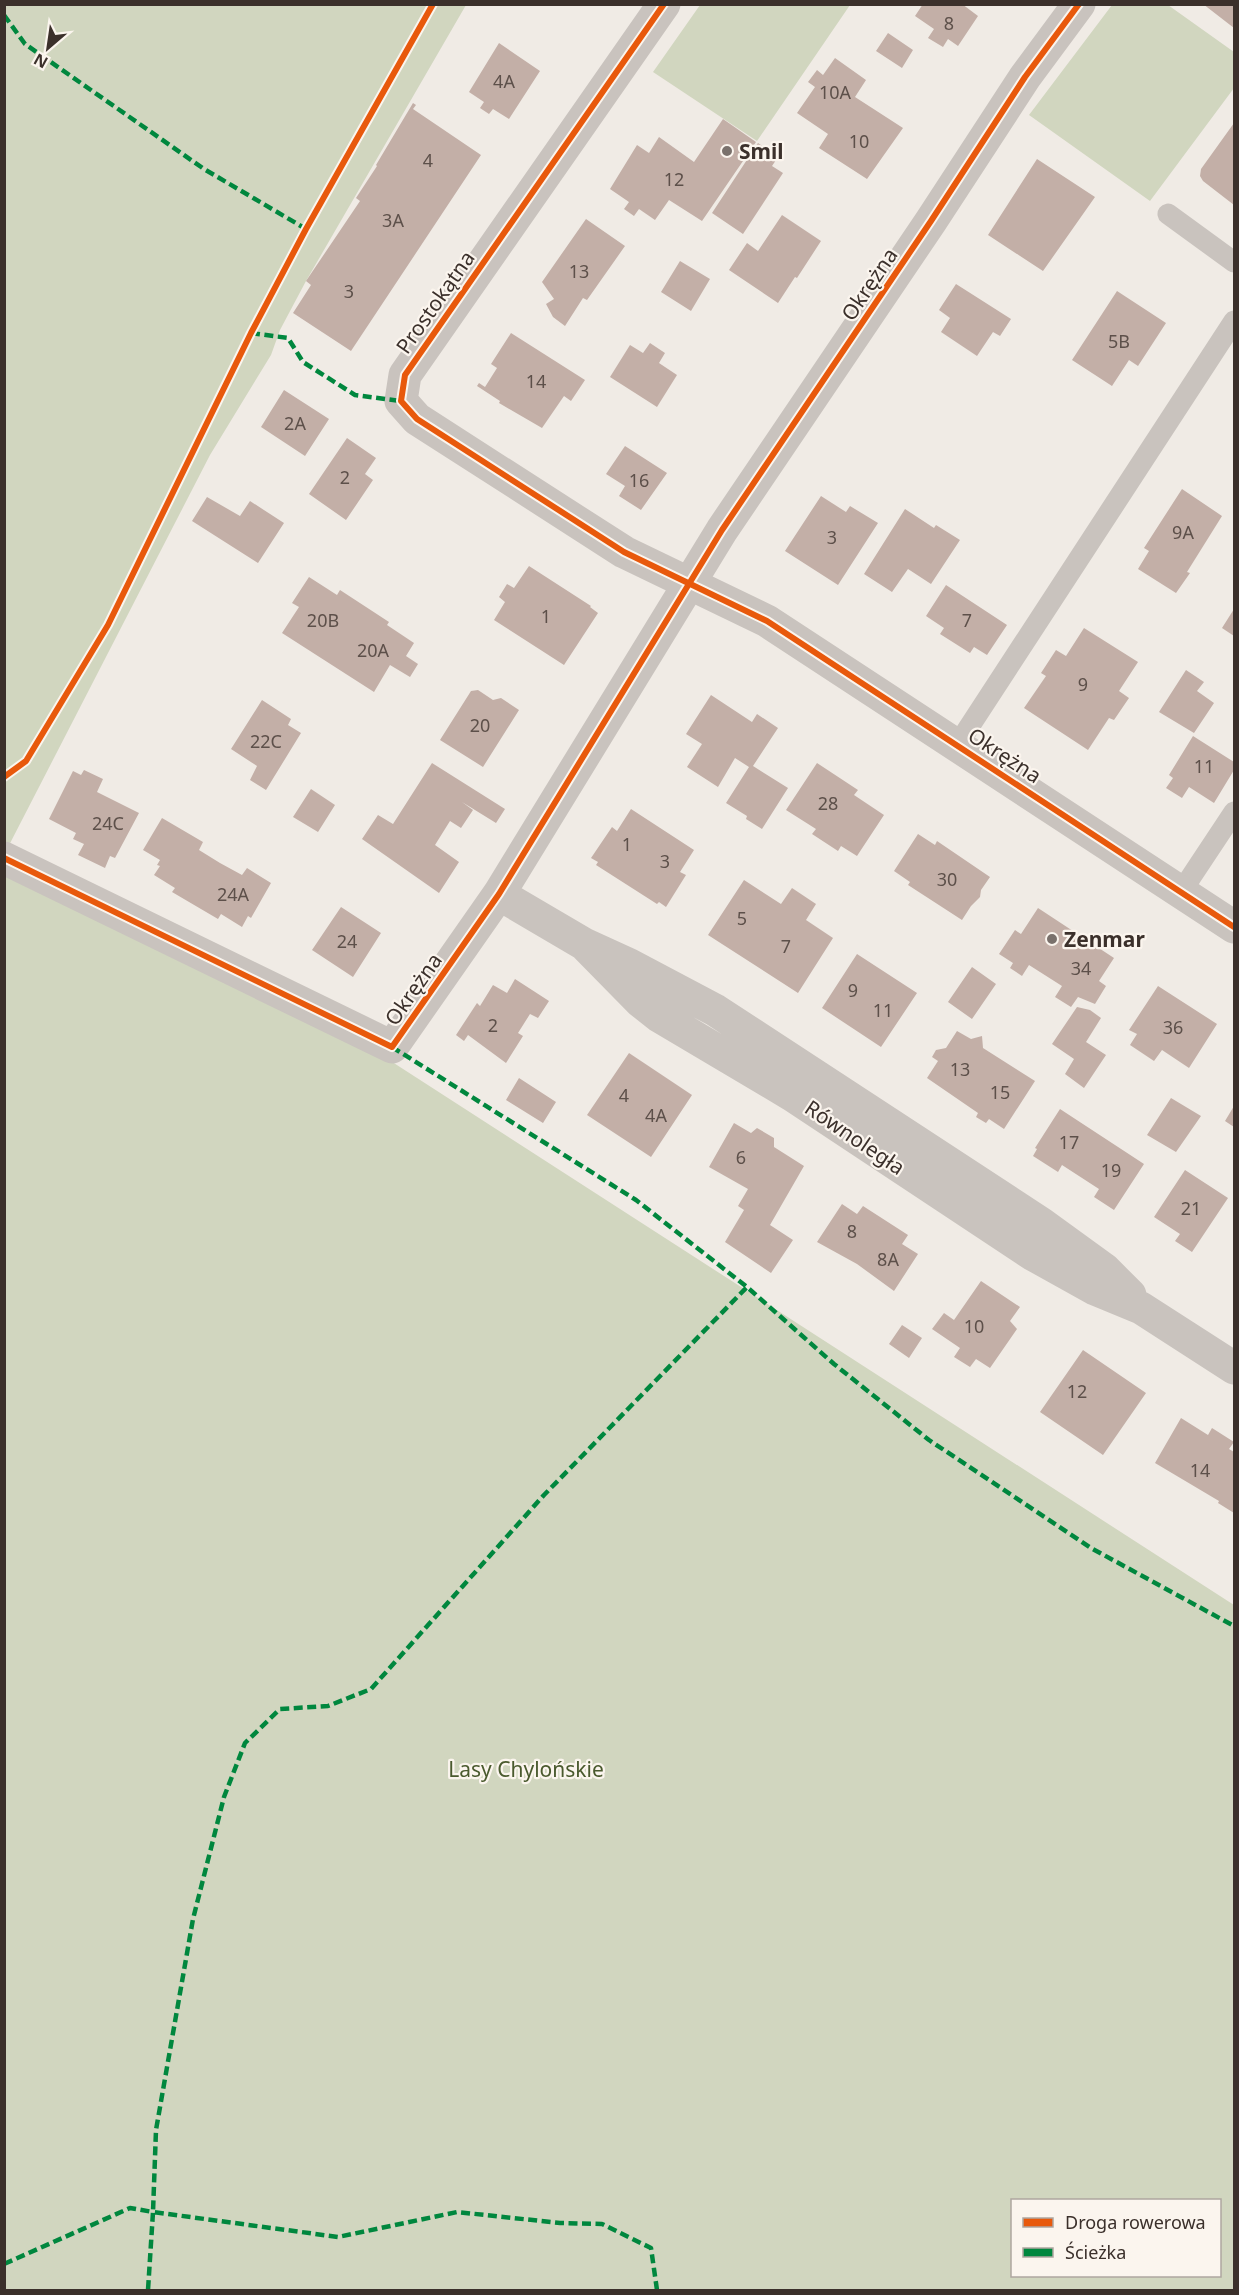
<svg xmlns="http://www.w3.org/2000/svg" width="1239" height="2295" font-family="'Noto Sans',sans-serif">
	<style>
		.green { fill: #d1d6bf; fill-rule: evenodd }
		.building { fill: #c3afa7 }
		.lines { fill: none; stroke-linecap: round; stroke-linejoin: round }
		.lane { stroke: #c9c3be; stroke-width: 21 }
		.street { stroke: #c9c3be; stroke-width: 33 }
		.quiet { stroke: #00873e; stroke-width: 4.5; stroke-dasharray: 9 4.5; stroke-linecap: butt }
		.cycleway-casing { stroke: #fbf5ee; stroke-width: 10 }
		.cycleway { stroke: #e8590c; stroke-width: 6 }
		.poi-dot { fill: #7a716c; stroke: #fbf5ee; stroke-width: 2 }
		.labels { text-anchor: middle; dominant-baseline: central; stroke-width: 4.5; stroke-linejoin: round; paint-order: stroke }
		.number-label { font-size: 18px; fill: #5d504a }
		.poi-label { font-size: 21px; font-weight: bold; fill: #3b302b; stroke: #fbf5ee; text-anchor: start }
		.street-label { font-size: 21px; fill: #3b302b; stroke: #fbf5ee }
		.park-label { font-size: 21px; fill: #4a5a2e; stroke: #fbf5ee }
	</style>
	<rect width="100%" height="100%" fill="#f0ebe5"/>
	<path class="green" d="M5,5H466L306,281L280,330L271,355L210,455L5,853Z
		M700,5V4L850,5L757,141L653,72Z
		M1112,5H1168L1234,52V88L1150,201L1029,115Z
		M4,871L369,1047L1234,1605V2290H5ZM1012,2200H1220V2276H1012Z"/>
	<path class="building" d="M923,4H962L978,16L958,46L948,39L943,47L928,38L934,29L915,16Z
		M1203,4H1234V28Z
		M888,33L913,50L902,68L876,51Z
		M499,43L540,71L509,119L493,109L489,114L480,108L484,102L469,92Z
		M835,58L866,80L855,97L903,128L867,179L819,148L828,134L797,113L815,87L808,82L817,70L823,75Z
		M413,103L416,105L413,109L481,155L351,351L293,313L311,285L306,281L360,201L356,198L377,166L376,165Z
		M723,119L756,142L702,221L669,200L655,220L639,209L634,216L624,209L629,202L610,189L637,145L649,153L659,137L694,162Z
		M1234,123V205L1203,181L1200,176L1201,169Z
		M758,143L778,157L772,166L783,173L743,234L712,213Z
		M1037,159L1095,197L1043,271L988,235Z
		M782,215L821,241L797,278L795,277L778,303L729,270L747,243L758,251Z
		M586,219L625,246L587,300L583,298L565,326L553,317L546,304L554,299L542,282Z
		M680,261L710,279L691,311L661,292Z
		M956,284L1011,319L1000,336L993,332L977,356L941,332L950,318L939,310Z
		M1117,291L1166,323L1138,366L1129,360L1112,386L1072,360Z
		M511,333L585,380L571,401L564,396L542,428L499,403L500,401L477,386L479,383L485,387L497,368L491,364Z
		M650,343L665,353L659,363L677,375L657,407L610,377L630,345L643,353Z
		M284,390L329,419L305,456L261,427Z
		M347,438L376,458L365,474L373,480L346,520L309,494Z
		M625,446L667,473L641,510L619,496L625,486L606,474Z
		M1182,489L1222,516L1187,572L1190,573L1176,593L1138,569L1149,551L1144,548Z
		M821,496L846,512L850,506L878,523L838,585L785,551Z
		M207,497L240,516L250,501L284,523L258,563L192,521Z
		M905,509L934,528L936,525L960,540L931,584L908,569L892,592L864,574Z
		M529,566L591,606L590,607L598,613L564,665L494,620L505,602L499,597L507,584L514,588Z
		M309,577L337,595L340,590L389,622L387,625L414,643L406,656L418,664L410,677L390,665L374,692L282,633L299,607L292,603Z
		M946,585L1007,625L987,655L974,647L970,653L940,634L944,628L926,616Z
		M1234,609V636L1222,628Z
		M1084,628L1138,662L1119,691L1129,698L1114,720L1109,718L1088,750L1024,708L1046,676L1041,673L1056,650L1066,656Z
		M1186,670L1204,682L1197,691L1214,703L1194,733L1159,712Z
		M478,690L493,700L501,698L519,710L483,767L440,740L471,691Z
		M711,695L752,722L757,714L778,728L753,766L788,788L762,829L746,819L747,816L726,803L749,767L735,758L718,787L687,767L702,744L686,734Z
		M262,700L291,719L288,725L301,733L266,790L250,780L257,766L231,749Z
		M1193,736L1234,762V770L1214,803L1189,787L1182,798L1166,788L1173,778L1169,775Z
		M432,763L505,809L496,823L462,802L473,810L461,828L450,821L435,845L459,862L439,893L362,839L378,815L393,824Z
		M817,763L858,790L854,795L884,815L857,856L841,846L838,851L812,834L816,829L786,810Z
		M84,770L103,779L97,792L139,813L115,858L110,856L105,868L78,855L84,844L73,839L76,833L49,819L73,771L81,775Z
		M311,789L335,805L318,832L293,817Z
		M631,809L694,850L680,872L686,875L666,907L659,902L657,904L596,865L598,862L591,858L612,827L617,831Z
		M162,818L203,842L199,850L220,863L242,875L247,868L271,883L251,918L248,916L242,927L221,914L218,919L172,892L175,888L154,875L160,866L157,865L160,860L143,850Z
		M918,834L935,845L937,841L990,877L981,890L980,897L971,906L962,920L908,885L910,882L894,871Z
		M744,880L781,904L792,888L816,904L806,920L833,938L798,993L708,935Z
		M341,907L381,933L353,977L312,950Z
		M1038,908L1114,958L1099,981L1106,986L1095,1004L1078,997L1071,1007L1055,997L1062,986L1029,965L1022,976L1010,968L1013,963L999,954L1015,930L1021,934Z
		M857,954L917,993L881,1047L822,1008Z
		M972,967L996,984L972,1019L948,1002Z
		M515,979L549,1001L538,1018L530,1014L518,1033L523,1036L506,1063L468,1035L464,1041L456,1035L477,1003L480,1006L493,985L507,993Z
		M1158,986L1217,1024L1189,1068L1162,1050L1154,1061L1130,1045L1137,1034L1129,1030Z
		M1077,1007L1090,1010L1101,1018L1086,1042L1106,1055L1084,1088L1065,1074L1074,1059L1052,1044Z
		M957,1031L971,1039L982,1036L983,1048L1035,1081L1004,1129L989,1119L986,1123L976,1117L978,1113L927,1078L938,1061L932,1057L936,1050L946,1048Z
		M629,1053L692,1095L651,1157L587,1115Z
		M519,1078L556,1102L543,1123L506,1100Z
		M1171,1098L1201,1116L1176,1152L1147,1135Z
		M1234,1106V1127L1225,1121Z
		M1060,1109L1144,1164L1114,1210L1094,1197L1099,1189L1062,1165L1058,1172L1033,1156L1037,1149L1035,1148Z
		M734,1123L751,1133L757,1128L774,1138V1147L804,1166L770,1225L793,1240L771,1273L725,1242L744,1210L738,1206L748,1189L709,1167Z
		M1185,1170L1228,1198L1192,1252L1175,1241L1180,1234L1154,1217Z
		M842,1204L857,1214L863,1206L908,1235L902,1244L918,1254L894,1291L857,1264L817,1242Z
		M981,1281L1020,1307L1010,1321L1017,1329L990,1368L976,1359L970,1367L954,1357L960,1348L932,1329L944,1313L954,1320Z
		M902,1325L922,1338L909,1358L889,1344Z
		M1083,1350L1146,1393L1103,1455L1040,1412Z
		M1181,1418L1208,1435L1212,1428L1234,1442L1229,1449L1234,1452V1513L1218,1503L1219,1501L1155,1463Z"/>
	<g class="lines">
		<path class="lane" d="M1168,214L1234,262
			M958,744L1234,321
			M1181,892L1234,812"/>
		<path class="street" d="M664,4L405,375L401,401L417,419L624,552L767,621L1234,927
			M4,858L392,1047L499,894L722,530L931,221L1025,77L1079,4
			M499,894L584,944L630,965L715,1010L1042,1224L1104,1269L1130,1295
			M584,944L640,1001L659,1016L792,1095L1032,1254L1095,1289L1141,1308L1234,1368"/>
		<path class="quiet" d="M4,15L25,44L204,169L306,229
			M251,333L288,338L303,362L355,395L401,401
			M392,1047L636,1200L747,1287L834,1364L929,1440L1091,1548L1234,1626
			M4,2264L130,2208L153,2212L148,2290
			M657,2290L651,2248L602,2224L560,2223L457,2212L338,2237L153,2212L156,2130L193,1919L224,1797L245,1743L280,1709L328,1706L371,1689L544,1495L747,1287"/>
		<g class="cycleway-casing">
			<path id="cycleway" d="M664,4L405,375L401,401L417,419L624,552L767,621L1234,927
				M4,777L26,761L108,625L251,333L306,229L433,4
				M4,858L392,1047L499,894L722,530L931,221L1025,77L1079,4"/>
		</g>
		<use href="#cycleway" class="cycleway"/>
	</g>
	<g class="poi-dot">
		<circle cx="727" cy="151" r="6"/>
		<circle cx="1052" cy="939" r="6"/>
	</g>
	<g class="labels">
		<g class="number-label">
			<text x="949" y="23">8</text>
			<text x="504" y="81">4A</text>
			<text x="835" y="92">10A</text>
			<text x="859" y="141">10</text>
			<text x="428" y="160">4</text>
			<text x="674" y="179">12</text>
			<text x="393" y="220">3A</text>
			<text x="579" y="271">13</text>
			<text x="349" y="291">3</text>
			<text x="1119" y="341">5B</text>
			<text x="536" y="381">14</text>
			<text x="295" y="423">2A</text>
			<text x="345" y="477">2</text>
			<text x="639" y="480">16</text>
			<text x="1183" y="532">9A</text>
			<text x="832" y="537">3</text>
			<text x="546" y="616">1</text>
			<text x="323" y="620">20B</text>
			<text x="967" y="620">7</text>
			<text x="373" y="650">20A</text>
			<text x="1083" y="684">9</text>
			<text x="480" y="725">20</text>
			<text x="266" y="741">22C</text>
			<text x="1204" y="766">11</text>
			<text x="828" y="803">28</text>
			<text x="108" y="823">24C</text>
			<text x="627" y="844">1</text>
			<text x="665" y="861">3</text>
			<text x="947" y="879">30</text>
			<text x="233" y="894">24A</text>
			<text x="742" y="918">5</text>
			<text x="347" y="941">24</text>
			<text x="786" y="946">7</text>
			<text x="1081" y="968">34</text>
			<text x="853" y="990">9</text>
			<text x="883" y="1010">11</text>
			<text x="493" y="1025">2</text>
			<text x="1173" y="1027">36</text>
			<text x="960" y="1069">13</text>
			<text x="1000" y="1092">15</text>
			<text x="624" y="1095">4</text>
			<text x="656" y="1115">4A</text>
			<text x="1069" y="1142">17</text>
			<text x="741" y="1157">6</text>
			<text x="1111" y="1170">19</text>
			<text x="1191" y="1208">21</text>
			<text x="852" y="1231">8</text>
			<text x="888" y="1259">8A</text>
			<text x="974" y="1326">10</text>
			<text x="1077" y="1391">12</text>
			<text x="1200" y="1470">14</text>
		</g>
		<g class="poi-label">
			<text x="739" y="151">Smil</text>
			<text x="1064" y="939">Zenmar</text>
		</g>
		<g class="street-label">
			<text transform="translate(869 284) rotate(-56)">Okrężna</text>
			<text transform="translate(435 302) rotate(-55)">Prostokątna</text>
			<text transform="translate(1005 755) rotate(33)">Okrężna</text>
			<text transform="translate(413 989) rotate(-55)">Okrężna</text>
			<text transform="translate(855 1137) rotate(34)">Równoległa</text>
		</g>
		<g class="park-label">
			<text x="526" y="1769">Lasy Chylońskie</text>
		</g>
	</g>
	<rect width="1239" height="2295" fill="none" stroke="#3b302b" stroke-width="12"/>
	<rect x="1011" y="2199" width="210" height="78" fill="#fbf5ee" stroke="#aea6a0" stroke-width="1.5"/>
	<rect x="1023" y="2218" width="30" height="9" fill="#e8590c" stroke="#aea6a0" stroke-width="1.5"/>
	<text x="1065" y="2229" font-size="18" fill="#3b302b">Droga rowerowa</text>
	<rect x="1023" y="2248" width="30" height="9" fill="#00873e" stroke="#aea6a0" stroke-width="1.5"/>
	<text x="1065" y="2259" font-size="18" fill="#3b302b">Ścieżka</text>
	<g transform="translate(48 48) rotate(209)" stroke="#fbf5ee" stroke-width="4.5" paint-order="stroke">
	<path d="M0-4.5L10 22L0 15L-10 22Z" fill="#3b302b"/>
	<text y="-9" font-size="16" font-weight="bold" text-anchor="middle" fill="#3b302b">N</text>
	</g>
</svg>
